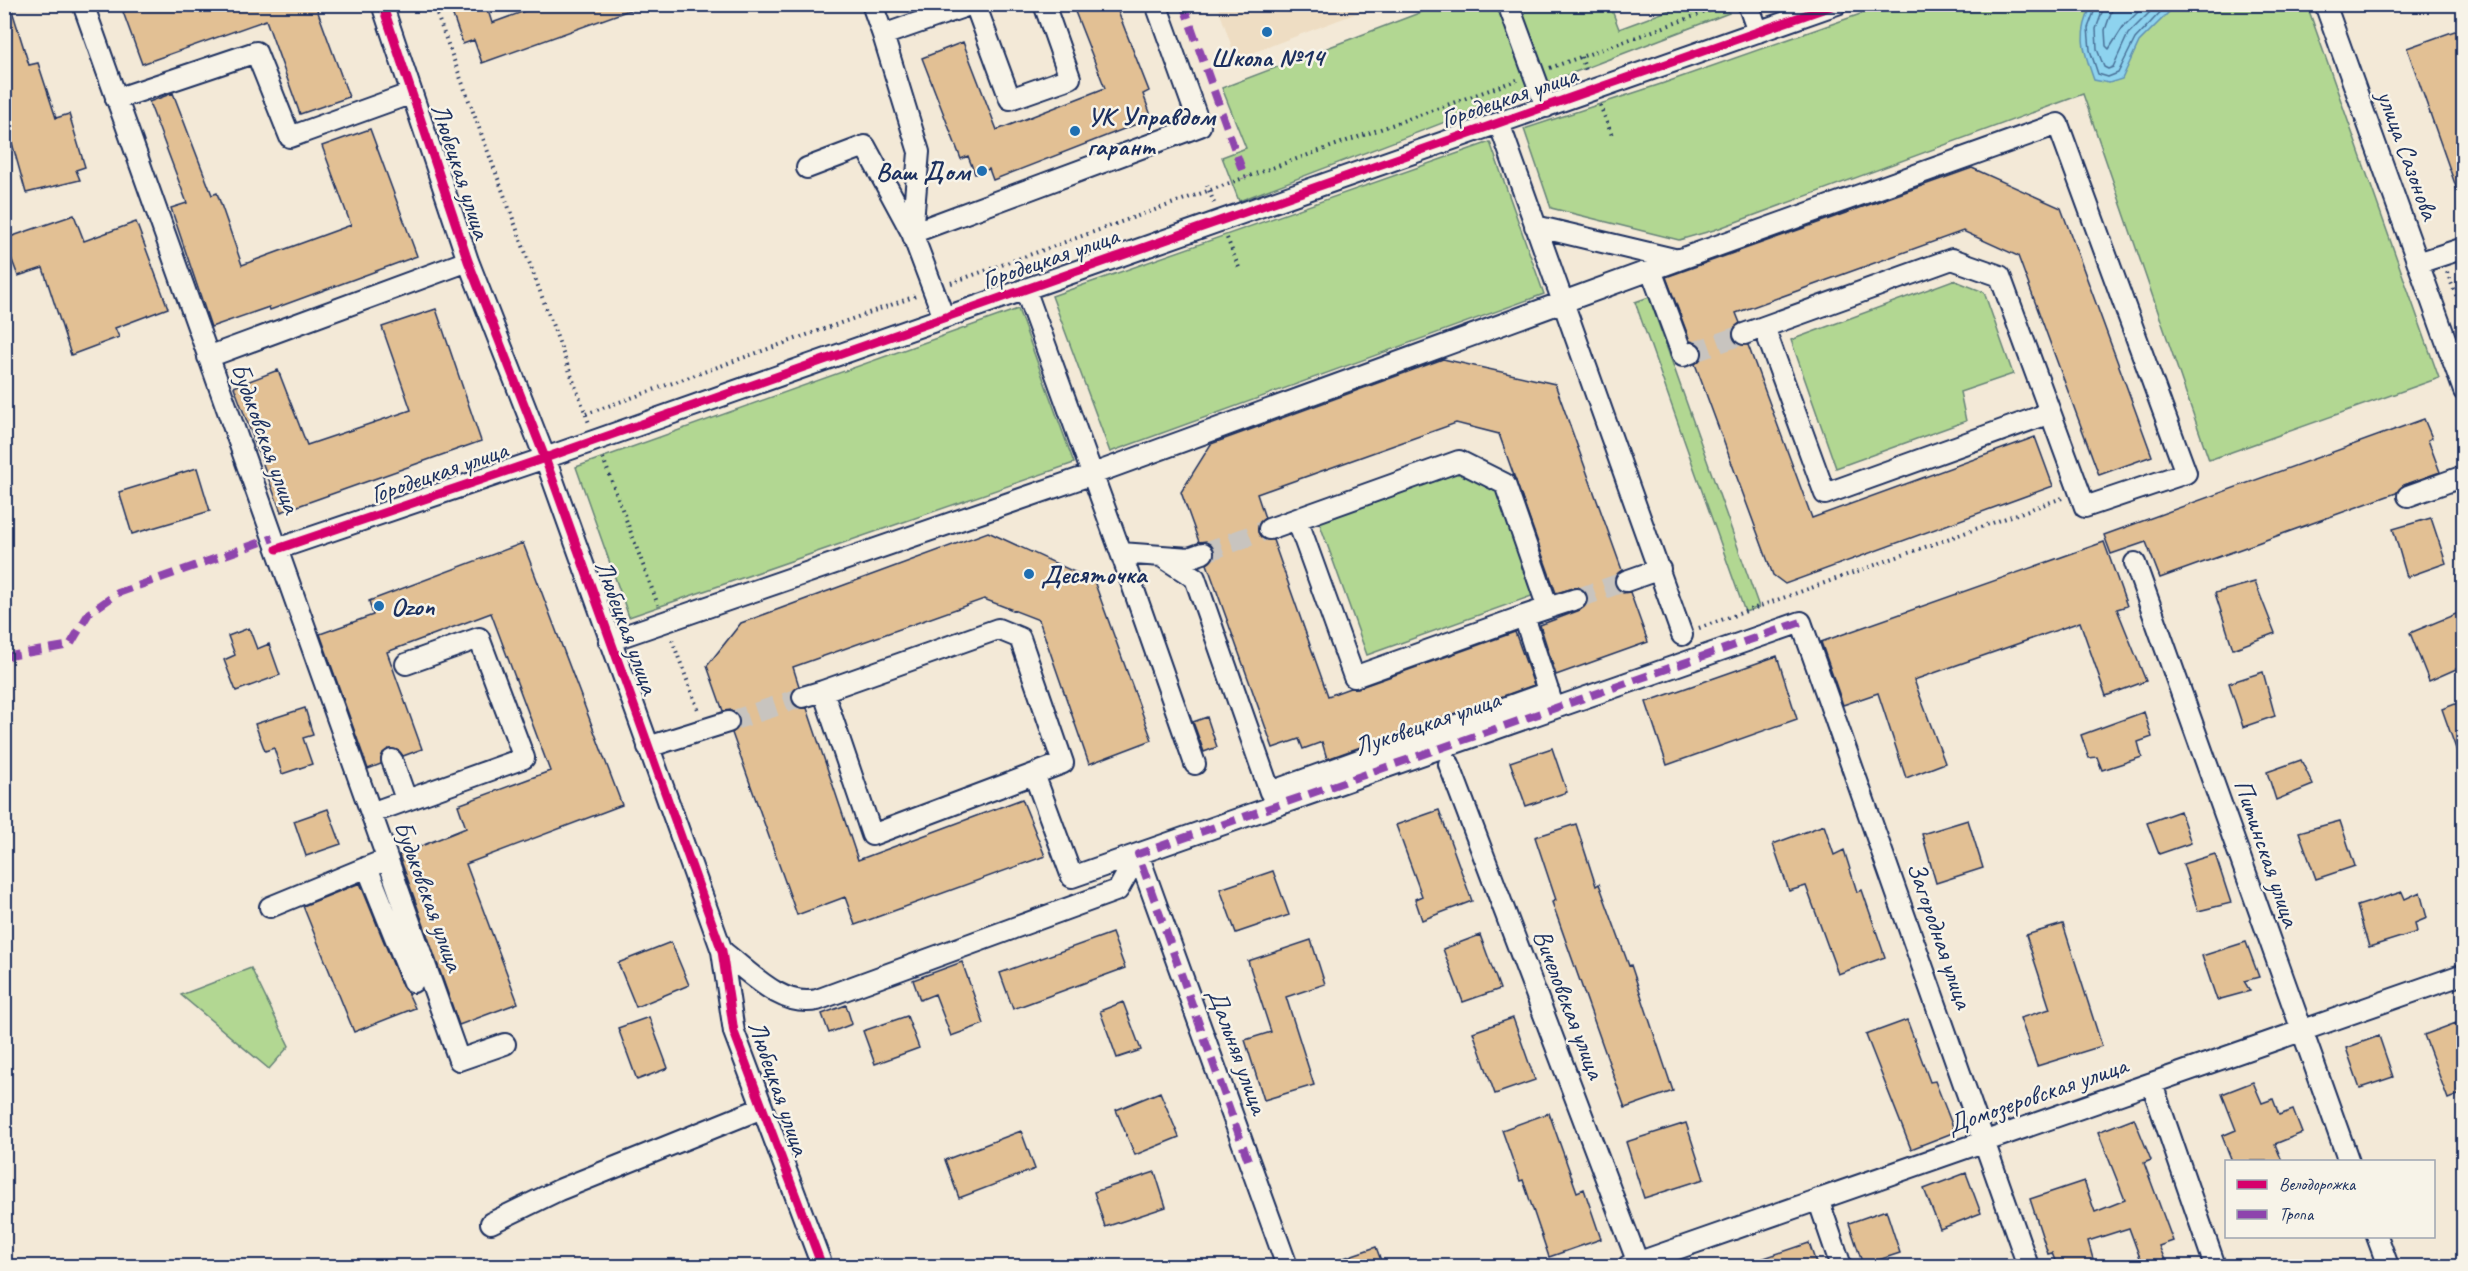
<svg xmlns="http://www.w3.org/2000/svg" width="2468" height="1271" font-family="Caveat,sans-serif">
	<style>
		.built { fill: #eeddc3 }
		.green { fill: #b2d792; stroke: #668378; stroke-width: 1.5 }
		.water { fill: #8ed3ef; stroke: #6091b5; stroke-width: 1.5 }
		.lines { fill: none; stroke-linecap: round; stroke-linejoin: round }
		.shore { stroke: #497198; stroke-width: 1.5 }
		.building { fill: #e2c094; stroke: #1b2f5e; stroke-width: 1.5 }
		.minor-tunnel { stroke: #c8c4bf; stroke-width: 20; stroke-dasharray: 20 10; stroke-linecap: butt }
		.minor-casing { stroke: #1b2f5e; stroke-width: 24 }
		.path { stroke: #1b2f5e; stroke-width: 4; stroke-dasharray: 1.5 4.5; stroke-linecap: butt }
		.minor { stroke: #f7f3e8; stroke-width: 20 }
		.quiet { stroke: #8e44ad; stroke-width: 8; stroke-dasharray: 15 8; stroke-linecap: butt }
		.cycleway-casing { stroke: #f7f3e8; stroke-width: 13 }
		.cycleway { stroke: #d6006c; stroke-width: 9 }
		.poi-dot { fill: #1f6fb2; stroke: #f7f3e8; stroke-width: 2 }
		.labels { text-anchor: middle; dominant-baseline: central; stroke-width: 5; stroke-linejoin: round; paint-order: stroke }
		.poi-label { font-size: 26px; font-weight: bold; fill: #1b2f5e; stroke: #f7f3e8; text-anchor: start }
		.street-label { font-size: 26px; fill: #1b2f5e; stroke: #f7f3e8 }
	</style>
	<rect width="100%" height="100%" fill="#f3e9d7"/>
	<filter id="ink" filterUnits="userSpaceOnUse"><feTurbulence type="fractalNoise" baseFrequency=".0167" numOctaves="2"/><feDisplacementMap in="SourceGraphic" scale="12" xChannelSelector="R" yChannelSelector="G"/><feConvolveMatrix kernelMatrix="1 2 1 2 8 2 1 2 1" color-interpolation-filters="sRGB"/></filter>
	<g filter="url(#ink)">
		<path class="built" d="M1217,4H1378V5L1236,59Z"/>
		<path class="green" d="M1440,5H1610L1619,29L1683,5H1726L1729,13L1239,201L1222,157L1246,148L1222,88Z
			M1886,5H2307L2439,378L2209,460L2083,94L1714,230L1679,240L1551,208L1524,129L1664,83Z
			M1490,142L1544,294L1110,452L1052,296Z
			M1953,280L1984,292L2013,374L1960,392L1966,421L1836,468L1791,340Z
			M1649,297L1759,607L1745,612L1635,302Z
			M1018,309L1074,463L629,617L576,467Z
			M1457,469L1499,489L1537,594L1367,655L1318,519Z
			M251,968L289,1046L269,1069L181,995Z"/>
		<path class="water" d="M2092,5V4L2176,5L2139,42L2122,79L2109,83L2094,80C2083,48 2077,36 2092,5Z"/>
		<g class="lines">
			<path class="shore" d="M2097,4L2088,28L2090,50L2098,74L2108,77L2118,73L2135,39L2168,4
				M2105,4L2096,29L2097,49L2104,67L2108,69L2113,67L2128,34L2158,4
				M2114,4L2105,30L2106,46L2109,49L2123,27L2146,4"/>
		</g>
		<path class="building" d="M4,4H10L29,65L38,63L56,118L69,114L85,167L76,170L80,180L26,193L4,114Z
			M145,4H315L349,97L300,114L266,20L142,64L123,12Z
			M449,4H486L492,23L544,4H638V7L482,63L474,40L463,44Z
			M1072,4H1115L1149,91L1143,94L1152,118L993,180L989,169L975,174L968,156L961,159L922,58L963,42L997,130L1105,88Z
			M2463,28V200L2461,201L2407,48Z
			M173,93L212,195L217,193L242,265L351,225L322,146L370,129L417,256L270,310L269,307L211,327L171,208L187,203L149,102Z
			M1972,168L2061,208L2152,456L2099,475L2018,256L1963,231L1736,313L1740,323L1735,327L1733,338L1737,343L1748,345L1812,518L2035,437L2053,486L1785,584L1773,575L1695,364L1703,356L1702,348L1698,343L1690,341L1666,277Z
			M74,215L84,241L136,222L168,308L115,328L119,337L71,355L43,268L18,276L4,239Z
			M436,309L481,441L281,512L234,387L278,370L307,445L411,410L382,327Z
			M1443,359L1555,384L1622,570L1614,578L1615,586L1623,593L1630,592L1648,642L1556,675L1540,625L1580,610L1588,602L1587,595L1578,587L1556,593L1499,434L1456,423L1257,494L1265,518L1260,522L1258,532L1262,538L1273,540L1328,696L1350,688H1358L1515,632L1534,685L1327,759L1322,742L1303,749L1299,739L1273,748L1207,564L1215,556L1214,548L1206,541L1199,542L1181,492L1211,444Z
			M2424,419L2432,438L2428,440L2440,472L2404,485L2396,493L2160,578L2146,542L2111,554L2104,535Z
			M197,468L210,511L132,534L119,492Z
			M2431,518L2446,563L2407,577L2393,529Z
			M988,532L1094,581L1152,740L1089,764L1039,620L984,599L793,667L799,686L792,694V701L800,708H807L858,860L1022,799L1045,856L855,925L845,897L797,915L732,733L740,725L739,718L731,710L723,711L707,666L741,623Z
			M2104,542L2127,606L2117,609L2146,681L2106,696L2080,622L1914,680L1945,763L1906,778L1878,693L1843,705L1821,642Z
			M523,543L622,805L466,864L518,1003L459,1025L399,855L466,828L458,805L550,771L491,613L387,652L422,749L403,756L399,751L389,749L383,753L381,764L368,769L320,634L373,615L369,601Z
			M2255,582L2275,633L2233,649L2215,593Z
			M2463,611V666L2429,681L2410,633Z
			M249,628L257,649L269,644L280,675L236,691L224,660L235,655L228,636Z
			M1777,656L1797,719L1667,765L1646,702Z
			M2263,672L2275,716L2243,727L2229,683Z
			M2463,701V763H2461L2442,709Z
			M305,708L313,735L303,738L312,764L282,774L274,748L265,751L255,724Z
			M2144,712L2152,737L2138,742L2142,757L2102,770L2097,757L2089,758L2081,735Z
			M1207,717L1217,747L1204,752L1193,722Z
			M1552,748L1567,792L1526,806L1510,762Z
			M2301,760L2313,785L2276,800L2267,772Z
			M328,809L341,844L306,856L294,821Z
			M1439,810L1472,901L1422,920L1415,899L1422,896L1396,825Z
			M2180,811L2191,843L2159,854L2147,823Z
			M1968,820L1983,868L1936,883L1922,834Z
			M2340,821L2355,866L2316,879L2299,832Z
			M1576,824L1596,886L1599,884L1629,966L1631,965L1673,1091L1625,1108L1552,902L1556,900L1535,837Z
			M1824,825L1834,855L1844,850L1857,892L1862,890L1885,957L1838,974L1806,886L1789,891L1773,844Z
			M2215,854L2231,903L2198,911L2183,864Z
			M1273,871L1289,915L1236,933L1220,889Z
			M360,883L402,986L408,993L415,1008L354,1032L303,906Z
			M2402,892L2405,899L2420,892L2427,918L2415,923L2417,932L2369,947L2357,906Z
			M2063,924L2102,1046L2037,1066L2020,1018L2050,1009L2026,935Z
			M1112,933L1125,968L1013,1009L1000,973Z
			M1480,935L1500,989L1463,1002L1443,949Z
			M1311,940L1325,984L1286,997L1314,1085L1264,1100L1245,1040L1271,1032L1248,961Z
			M671,942L689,985L636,1007L618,963Z
			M2246,942L2259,977L2244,981L2250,991L2217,1000L2202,956Z
			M962,962L984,1024L951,1036L935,994L920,1000L913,980Z
			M1123,1002L1141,1050L1117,1058L1100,1011Z
			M846,1005L852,1024L829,1033L822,1014Z
			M907,1016L919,1048L875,1064L863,1031Z
			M649,1017L668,1068L637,1080L618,1028Z
			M1513,1018L1535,1080L1495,1094L1473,1032Z
			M1907,1020L1930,1082L1935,1081L1955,1132L1911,1149L1866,1035Z
			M2456,1023L2463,1044V1093L2448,1099L2424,1035Z
			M2379,1036L2393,1077L2360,1088L2346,1048Z
			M2253,1082L2262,1103L2273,1099L2279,1115L2293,1110L2302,1133L2275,1144L2282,1161H2232L2222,1136L2236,1130L2222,1094Z
			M1160,1092L1179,1137L1135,1155L1116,1110Z
			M1549,1113L1577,1192L1584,1189L1601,1239L1549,1257L1523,1180L1520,1181L1502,1130Z
			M2134,1118L2151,1160L2144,1163L2173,1241L2159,1246L2165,1260L2143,1266L2129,1228L2088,1241L2095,1266H2057L2052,1253L2048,1254L2030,1199L2084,1181L2095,1212L2125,1200L2098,1132Z
			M1686,1123L1704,1179L1644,1198L1626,1142Z
			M1021,1131L1035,1169L959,1198L945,1160Z
			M1155,1172L1166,1207L1105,1227L1094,1192Z
			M1966,1173L1981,1213L1940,1229L1924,1189Z
			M1886,1210L1900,1253L1863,1265L1849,1223Z
			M1809,1243L1817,1266H1749V1263Z
			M1376,1247L1383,1266H1327L1326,1264Z"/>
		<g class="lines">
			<path class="minor-tunnel" d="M1691,353L1744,334
				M1203,553L1269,529
				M1576,599L1626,581
				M728,722L803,697"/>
			<g class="minor-casing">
				<path id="minor" d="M83,4L459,1060L505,1044
					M382,4L468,261L545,458L722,951L734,1032L822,1266
					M872,4L883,35
					M975,4L1010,99L1070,78L1044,4
					M1508,4L1546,107
					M1748,4L1758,32
					M2325,4L2464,391
					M116,99L256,52L290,137L412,93
					M1499,123L1682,635
					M807,168L865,146L912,233L1200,126L1156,4
					M1535,226L1678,260L2058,124L2186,473L2085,507L2000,276L1952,259L1744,334
					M2418,263L2464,248
					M1651,270L1683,356L1691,353
					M1025,289L1121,553L1189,558L1203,553
					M944,318L912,233L919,152L883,35L972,4
					M1764,327L1825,494L2050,413
					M208,357L468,261
					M2408,496L2464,476
					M1297,519L1459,461L1505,484L1548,608L1524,616
					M1269,529L1297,519L1354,677L1524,616L1552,703
					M277,549L545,458L1837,4
					M1121,553L1195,764
					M1161,556L1195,578L1270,792L1549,692
					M2135,563L2349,1162
					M1626,581L1660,569
					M1548,608L1576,599
					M609,641L1093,474L1678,260
					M823,691L998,629L1020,638L1063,763L1034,774
					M803,697L823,691L872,835L1034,774L1072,877L1801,622L2028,1266
					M648,747L728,722
					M392,760L406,799
					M1449,764L1638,1263
					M371,813L524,758L479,638L406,664
					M1138,854L1287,1266
					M367,867L413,982
					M270,907L387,859
					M722,951C750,972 781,1008 817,1000L1118,890L1138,854
					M2152,1084L2215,1266
					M1818,1199L1841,1266
					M491,1223L559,1190L762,1108
					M2377,1236L2388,1266
					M1628,1266L2464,974"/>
			</g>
			<path class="path" d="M433,4L589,423
				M1581,57L1587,73
				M1550,68L1728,4
				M1600,105L1613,138
				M1207,185L1214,203
				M1227,238L1240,270
				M2447,272L2464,316
				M951,283L1517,80
				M586,414L916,296
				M603,458L658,605
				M1699,628L2062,498
				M672,640L699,712"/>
			<use href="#minor" class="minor"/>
			<path class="quiet" d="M1183,4L1245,178
				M4,657L70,645L89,613L118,593L273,538
				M1248,1160L1138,854L1801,622"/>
			<g class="cycleway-casing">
				<path id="cycleway" d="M382,4L468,261L545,458L722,951L734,1032L822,1266
					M277,549L545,458L1837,4"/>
			</g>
			<use href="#cycleway" class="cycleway"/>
		</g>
	</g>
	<g class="poi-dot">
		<circle cx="1267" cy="32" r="6"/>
		<circle cx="1075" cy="131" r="6"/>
		<circle cx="982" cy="171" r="6"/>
		<circle cx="1029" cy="574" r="6"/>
		<circle cx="379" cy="606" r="6"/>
	</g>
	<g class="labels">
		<g class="poi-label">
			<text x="1267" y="57" text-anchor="middle">Школа №14</text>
			<text x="1087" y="116">УК Управдом<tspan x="1087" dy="30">гарант</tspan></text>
			<text x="970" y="171" text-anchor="end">Ваш Дом</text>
			<text x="1041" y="574">Десяточка</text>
			<text x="391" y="606">Ozon</text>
		</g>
		<g class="street-label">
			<text transform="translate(1509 97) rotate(-19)">Городецкая улица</text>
			<text transform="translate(2408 155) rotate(70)">улица Сазонова</text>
			<text transform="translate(461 171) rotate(72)">Любецкая улица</text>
			<text transform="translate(1050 258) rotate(-19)">Городецкая улица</text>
			<text transform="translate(266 438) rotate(70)">Будьковская улица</text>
			<text transform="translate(439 472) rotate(-19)">Городецкая улица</text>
			<text transform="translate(627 627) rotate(70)">Любецкая улица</text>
			<text transform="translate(1427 723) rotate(-19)">Луковецкая улица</text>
			<text transform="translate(2267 853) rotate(71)">Питинская улица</text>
			<text transform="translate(429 896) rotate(70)">Будьковская улица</text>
			<text transform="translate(1940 935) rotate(71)">Загородная улица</text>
			<text transform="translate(1569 1004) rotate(69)">Вичеловская улица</text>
			<text transform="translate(1238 1051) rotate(70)">Дальняя улица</text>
			<text transform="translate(779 1088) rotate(71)">Любецкая улица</text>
			<text transform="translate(2037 1095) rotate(-19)">Домозеровская улица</text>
		</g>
	</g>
	<rect width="2468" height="1271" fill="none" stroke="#f7f3e8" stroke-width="24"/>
	<rect x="12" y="12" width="2444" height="1247" fill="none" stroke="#1b2f5e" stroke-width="2" filter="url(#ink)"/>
	<rect x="2225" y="1160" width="210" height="78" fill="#f7f3e8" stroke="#9fa5b1" stroke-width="1.5"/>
	<rect x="2237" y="1180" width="30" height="9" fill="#d6006c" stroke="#9fa5b1" stroke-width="1.5"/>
	<text x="2279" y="1190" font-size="18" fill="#1b2f5e">Велодорожка</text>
	<rect x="2237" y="1210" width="30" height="9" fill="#8e44ad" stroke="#9fa5b1" stroke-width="1.5"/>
	<text x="2279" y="1220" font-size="18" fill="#1b2f5e">Тропа</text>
</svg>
